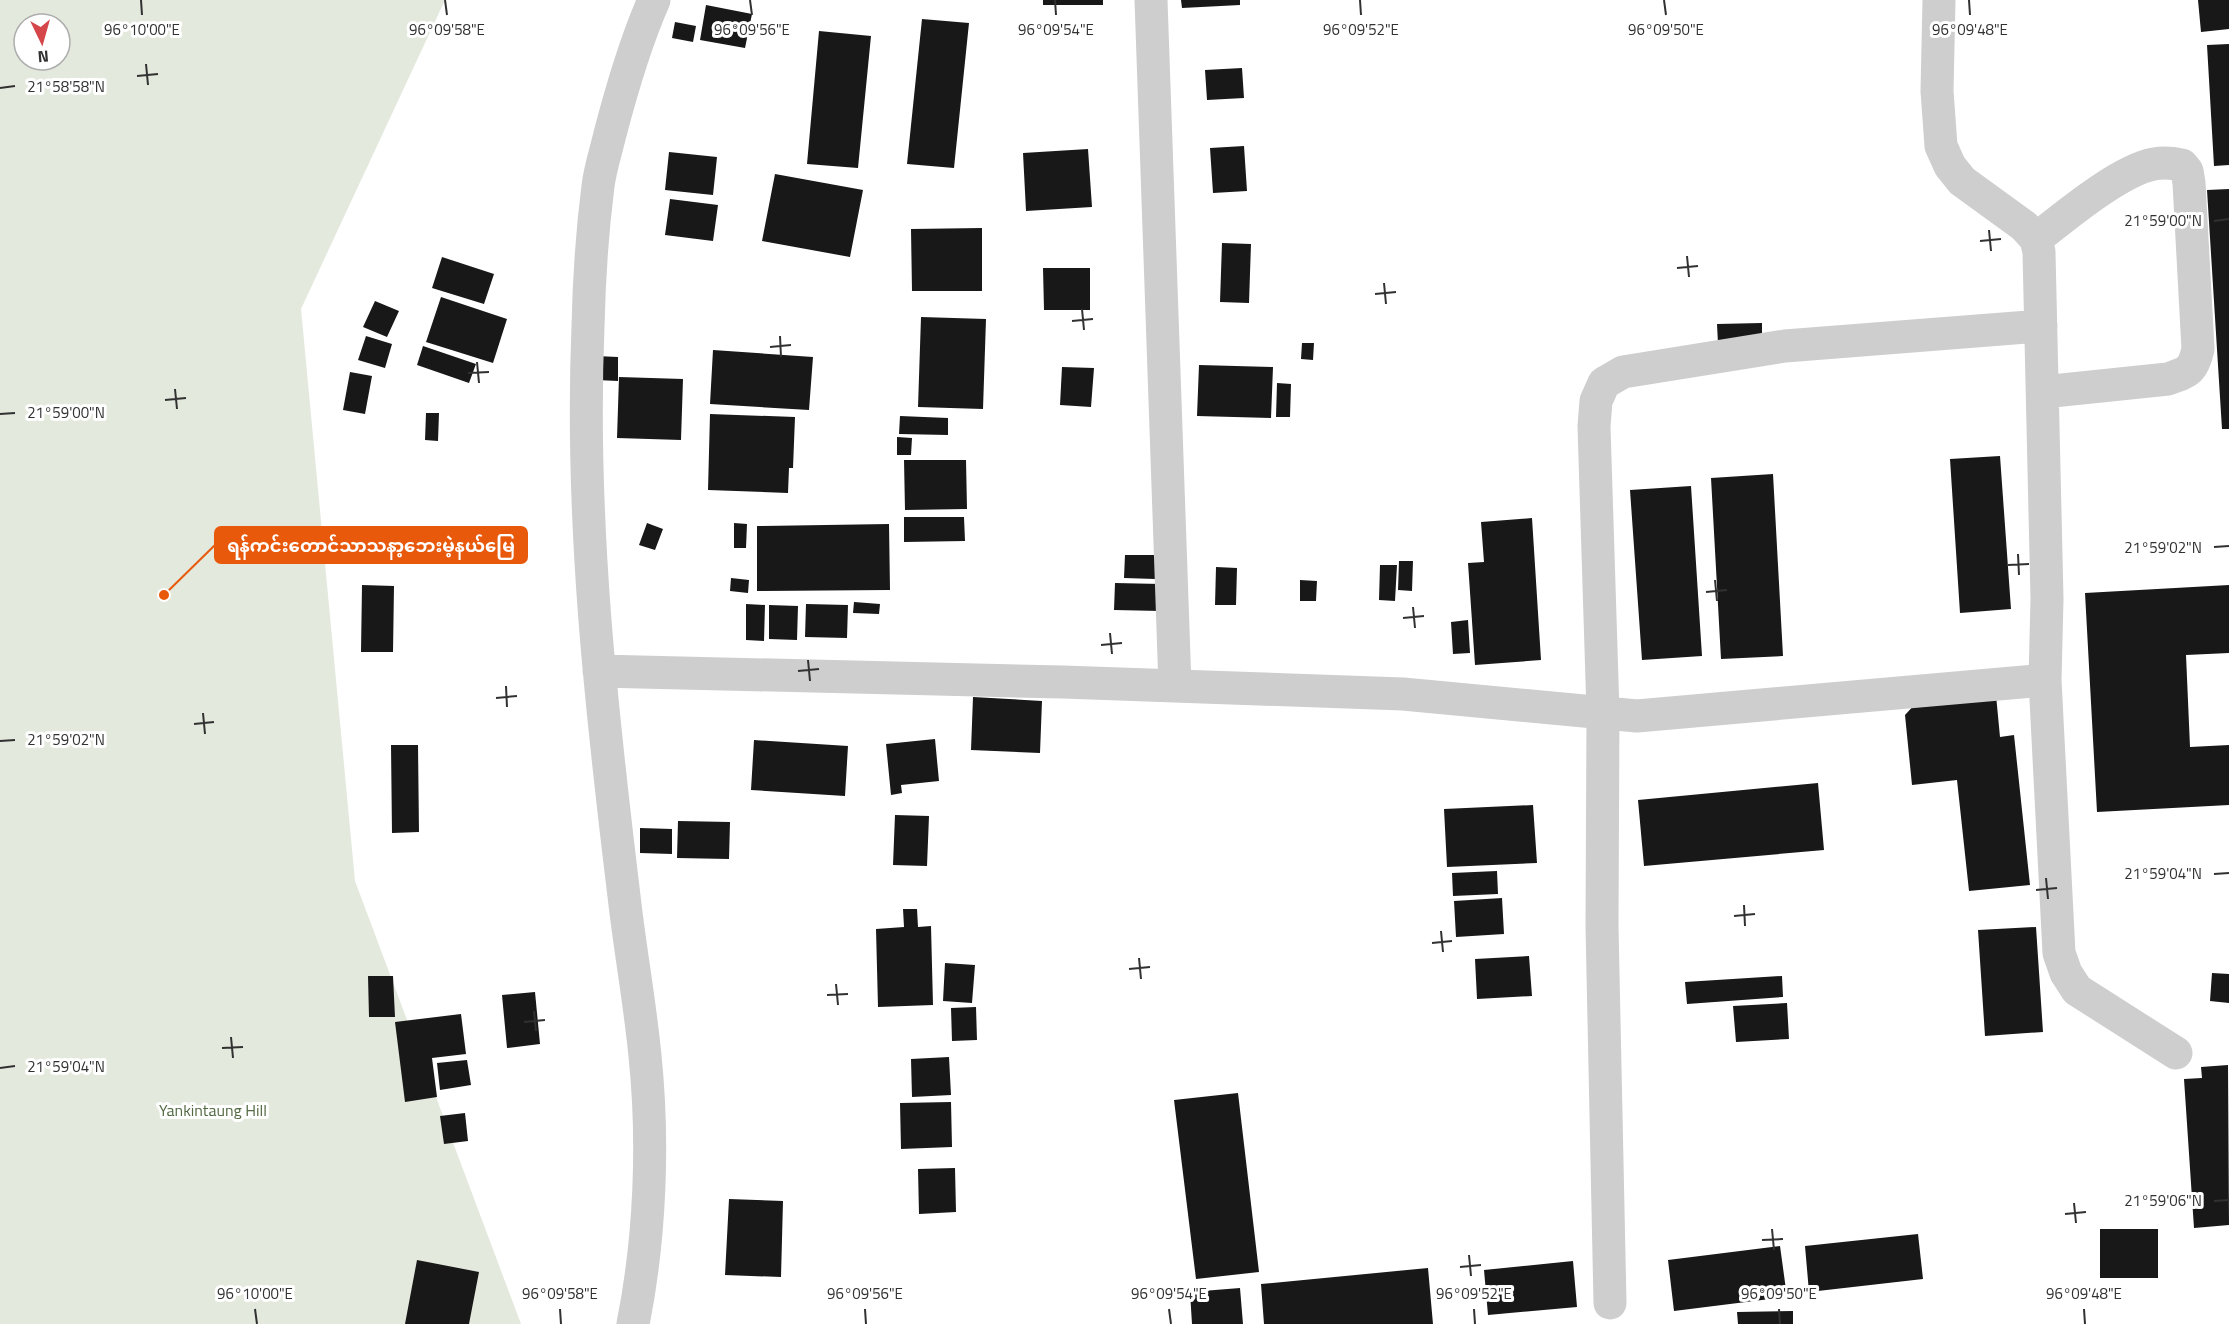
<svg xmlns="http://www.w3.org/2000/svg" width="2229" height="1324" font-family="'Titillium Web','Noto Sans Myanmar',sans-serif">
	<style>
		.green { fill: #e3e9dd; fill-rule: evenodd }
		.building { fill: #181818 }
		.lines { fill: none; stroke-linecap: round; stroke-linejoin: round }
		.street { stroke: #cecece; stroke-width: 33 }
		.ticks { fill: none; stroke: #313131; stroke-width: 2 }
		.labels { text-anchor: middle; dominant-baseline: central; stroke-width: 6; stroke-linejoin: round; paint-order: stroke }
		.park-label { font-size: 16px; fill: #526942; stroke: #fff }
		.ticks-label { font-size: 15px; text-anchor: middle; fill: #313131; stroke: #fff; stroke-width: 6; stroke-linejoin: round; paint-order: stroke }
		.leader { fill: none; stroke: #e8590c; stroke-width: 2 }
		.callout-dot { fill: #e8590c; stroke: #fff; stroke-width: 2 }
		.callout { fill: #e8590c; stroke: #e8590c; stroke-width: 2 }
		.callout-label { font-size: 18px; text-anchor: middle; font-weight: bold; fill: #fff }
	</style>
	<rect width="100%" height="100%" fill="#fff"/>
	<path class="green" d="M0,0H445L301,309L355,881L521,1324H0ZM24,24H60V60H24Z"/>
	<path class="building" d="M1043,0H1103V5H1043Z
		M1181,0H1240V5L1182,8Z
		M2198,0H2229V29L2201,32Z
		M706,5L752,14L745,48L700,40Z
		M922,19L969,23L954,168L907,164Z
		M675,22L696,26L693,42L672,38Z
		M819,31L871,36L858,168L807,164Z
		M2229,44V165L2214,166L2207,45Z
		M1242,68L1244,98L1207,100L1205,70Z
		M1244,146L1247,191L1213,193L1210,148Z
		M1088,149L1092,207L1026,211L1023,153Z
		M669,152L717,157L713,195L665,190Z
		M775,174L863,190L850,257L762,241Z
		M2229,189V429H2222L2207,190Z
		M670,199L718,205L713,241L665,235Z
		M982,228V291H912L911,229Z
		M1222,243L1251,244L1249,303L1220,302Z
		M442,257L494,274L484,304L432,288Z
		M1043,268H1090V310H1044Z
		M441,297L507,319L493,363L426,342Z
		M375,301L399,311L387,337L363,327Z
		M921,317L986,319L983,409L918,407Z
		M1762,323V342L1718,344L1717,324Z
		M366,336L392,344L385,368L358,360Z
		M1302,343H1314L1313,360L1301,359Z
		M423,346L476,364L469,383L417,365Z
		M713,350L813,357L809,410L710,404Z
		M596,356L618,357V381L596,380Z
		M1199,365L1273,367L1271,418L1197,416Z
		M1062,367L1094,368L1091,407L1060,405Z
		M350,372L372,376L365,414L343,410Z
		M619,377L683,379L681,440L617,438Z
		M1277,383L1291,384L1290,417H1276Z
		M426,413H439L438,441L425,440Z
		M710,414L795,417L793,468H789L788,493L708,490Z
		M900,416L948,418V435L899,434Z
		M897,437L912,438L911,455H897Z
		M2000,456L2011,609L1960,613L1950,459Z
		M904,460H966L967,509L905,510Z
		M1773,474L1783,656L1721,659L1711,478Z
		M1691,486L1702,656L1642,660L1630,490Z
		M904,517H964L965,541L904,542Z
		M1532,518L1541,660L1475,665L1468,563L1484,562L1481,522Z
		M647,523L663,529L655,550L639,545Z
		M734,523L747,524L746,548H734Z
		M889,524L890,590L757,591V526Z
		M1125,555H1156L1155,579L1124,578Z
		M1399,561H1413L1412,591L1398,590Z
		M1380,565H1397L1395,601L1379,600Z
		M1216,567L1237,568L1236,605H1215Z
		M731,578L749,580L748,593L730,591Z
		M1300,580L1317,581L1316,601H1300Z
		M1115,583L1161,584V611L1114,610Z
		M362,585L394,586L393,652H361Z
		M2229,585V653L2186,655L2190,747L2229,745V805L2097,812L2085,593Z
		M854,602L880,604L879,614L853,613Z
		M746,604L765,605L764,641L746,640Z
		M806,604L848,605L847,638L805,637Z
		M769,605L798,606L797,640L769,639Z
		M1468,620L1470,653L1453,654L1451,622Z
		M1996,695L2000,737L2014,735L2030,885L1969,891L1957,780L1912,785L1905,715L1916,703Z
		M973,697L1042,701L1040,753L971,750Z
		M935,739L939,781L901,785L902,793L891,795L886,744Z
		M754,740L848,746L845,796L751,790Z
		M391,745H418L419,832L392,833Z
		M1818,783L1824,850L1644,866L1638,800Z
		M1533,805L1537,863L1447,867L1444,809Z
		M895,815L929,816L927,866L893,865Z
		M678,821L730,822L729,859L677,858Z
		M640,828L672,829V854L640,853Z
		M1497,871L1498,894L1453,896L1452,873Z
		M1502,898L1504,934L1456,937L1454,901Z
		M903,909H917L918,927L931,926L933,1005L878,1007L876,929L904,927Z
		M2036,927L2043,1032L1985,1036L1978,930Z
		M1529,956L1532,996L1477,999L1475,959Z
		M945,963L975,965L972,1003L943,1001Z
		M2212,973L2229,974V1003L2210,1001Z
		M368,976H393L395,1017H369Z
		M1782,976L1783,997L1687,1004L1685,982Z
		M535,992L540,1044L507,1048L502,995Z
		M1787,1003L1789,1039L1736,1042L1733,1006Z
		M976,1007L977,1040L952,1041L951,1008Z
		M461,1014L466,1054L432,1058L437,1097L405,1102L395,1022Z
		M949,1057L951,1095L912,1097L911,1059Z
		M467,1060L471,1085L440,1090L437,1063Z
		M2228,1065L2229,1225L2194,1228L2184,1079L2202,1078L2201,1067Z
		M1238,1093L1259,1272L1196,1279L1174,1100Z
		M951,1102L952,1147L901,1149L900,1103Z
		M465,1113L468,1141L444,1144L440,1116Z
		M955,1168L956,1212L919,1214L918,1169Z
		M729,1199L783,1201L781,1277L725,1275Z
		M2100,1229H2158V1278H2100Z
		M1918,1234L1923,1279L1809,1292L1805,1246Z
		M1780,1246L1787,1297L1674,1311L1668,1260Z
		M417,1260L479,1272L469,1324H405Z
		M1573,1261L1577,1307L1488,1315L1484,1270Z
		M1428,1268L1433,1324H1264L1261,1284Z
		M1240,1288L1243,1324H1192L1190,1292Z
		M1793,1311V1324H1738L1737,1312Z"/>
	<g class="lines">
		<path class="street" d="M1151,0L1175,686
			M2036,239C2064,217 2120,170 2154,164C2163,162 2173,163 2182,165L2187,171L2189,183L2198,349C2193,371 2188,372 2168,379L2043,392
			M599,671L1063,682L1403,694L1637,716L2045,680L2047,599L2039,252L2036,239L2024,226L1962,181L1950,166L1941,146L1937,91L1939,0
			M2045,680L2059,953L2066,973L2077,990L2176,1053
			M1610,1303L1602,926L1603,712L1594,426L1596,401L1604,383L1623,372L1785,346L2041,326
			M633,1324C650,1239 654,1143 645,1056C640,1003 630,950 624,896C601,707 580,518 588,327C589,280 592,233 598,186C600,169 606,151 610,134C622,88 635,43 654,0"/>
	</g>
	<path class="ticks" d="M141,0L142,15M445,0L447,15M750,0L752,15M1055,0L1056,15M1360,0L1361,15M1664,0L1666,15M1969,0L1970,15M146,64L148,85M137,76L158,74M0,88L15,86M2214,221L2229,219M1989,230L1991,251M1980,241L2001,239M1687,256L1689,277M1677,268L1698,266M1384,283L1386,304M1375,294L1396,292M1082,309L1084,330M1072,321L1093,319M780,336L781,357M770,347L791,345M477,362L479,383M468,373L489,372M175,389L177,409M165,400L186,398M0,414L15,413M2214,547L2229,546M2018,554L2019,575M2008,565L2029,564M1715,580L1717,601M1706,592L1727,590M1413,607L1415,628M1403,618L1424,616M1110,633L1112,654M1101,645L1122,643M808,660L810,681M798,671L819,669M506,686L507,707M496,698L517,696M203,713L205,734M194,724L214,722M0,741L15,740M2214,874L2229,873M2046,878L2048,899M2036,890L2057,888M1744,905L1745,926M1734,916L1755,914M1441,931L1443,952M1432,943L1452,941M1139,958L1141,979M1129,969L1150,967M836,984L838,1005M827,995L848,994M534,1011L536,1031M524,1022L545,1020M231,1037L233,1058M222,1048L243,1047M0,1068L15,1066M2214,1201L2229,1200M2074,1203L2076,1223M2065,1214L2086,1212M1772,1229L1774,1250M1762,1240L1783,1239M1469,1255L1471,1276M1460,1267L1481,1265M255,1309L257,1324M560,1309L561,1324M865,1309L866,1324M1169,1309L1171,1324M1474,1309L1475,1324M1779,1309L1780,1324M2084,1309L2085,1324"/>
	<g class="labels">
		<g class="park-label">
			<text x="213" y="1110">Yankintaung Hill</text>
		</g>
	</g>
	<g class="ticks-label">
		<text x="142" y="35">96°10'00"E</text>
		<text x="447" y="35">96°09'58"E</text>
		<text x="752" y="35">96°09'56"E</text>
		<text x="1056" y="35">96°09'54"E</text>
		<text x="1361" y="35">96°09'52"E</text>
		<text x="1666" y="35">96°09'50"E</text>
		<text x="1970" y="35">96°09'48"E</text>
		<text x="66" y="92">21°58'58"N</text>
		<text x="2163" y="226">21°59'00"N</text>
		<text x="66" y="418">21°59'00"N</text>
		<text x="2163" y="553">21°59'02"N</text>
		<text x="66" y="745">21°59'02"N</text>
		<text x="2163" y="879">21°59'04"N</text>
		<text x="66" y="1072">21°59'04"N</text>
		<text x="2163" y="1206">21°59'06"N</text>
		<text x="255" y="1299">96°10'00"E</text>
		<text x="560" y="1299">96°09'58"E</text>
		<text x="865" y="1299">96°09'56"E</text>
		<text x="1169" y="1299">96°09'54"E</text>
		<text x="1474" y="1299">96°09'52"E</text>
		<text x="1779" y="1299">96°09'50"E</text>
		<text x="2084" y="1299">96°09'48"E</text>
	</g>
	<path class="leader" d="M164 595L215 545"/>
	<circle class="callout-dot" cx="164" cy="595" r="6"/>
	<rect class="callout" x="215" y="527" width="312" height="36" rx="6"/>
	<g class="callout-label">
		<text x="371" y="552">ရန်ကင်းတောင်သာသနာ့ဘေးမဲ့နယ်မြေ</text>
	</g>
	<g transform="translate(42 42) rotate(175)"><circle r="28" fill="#ffffff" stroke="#adadad" stroke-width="1.5"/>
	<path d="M0-4.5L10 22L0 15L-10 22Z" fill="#d5464a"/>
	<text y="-9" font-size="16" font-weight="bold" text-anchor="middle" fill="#313131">N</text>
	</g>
</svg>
